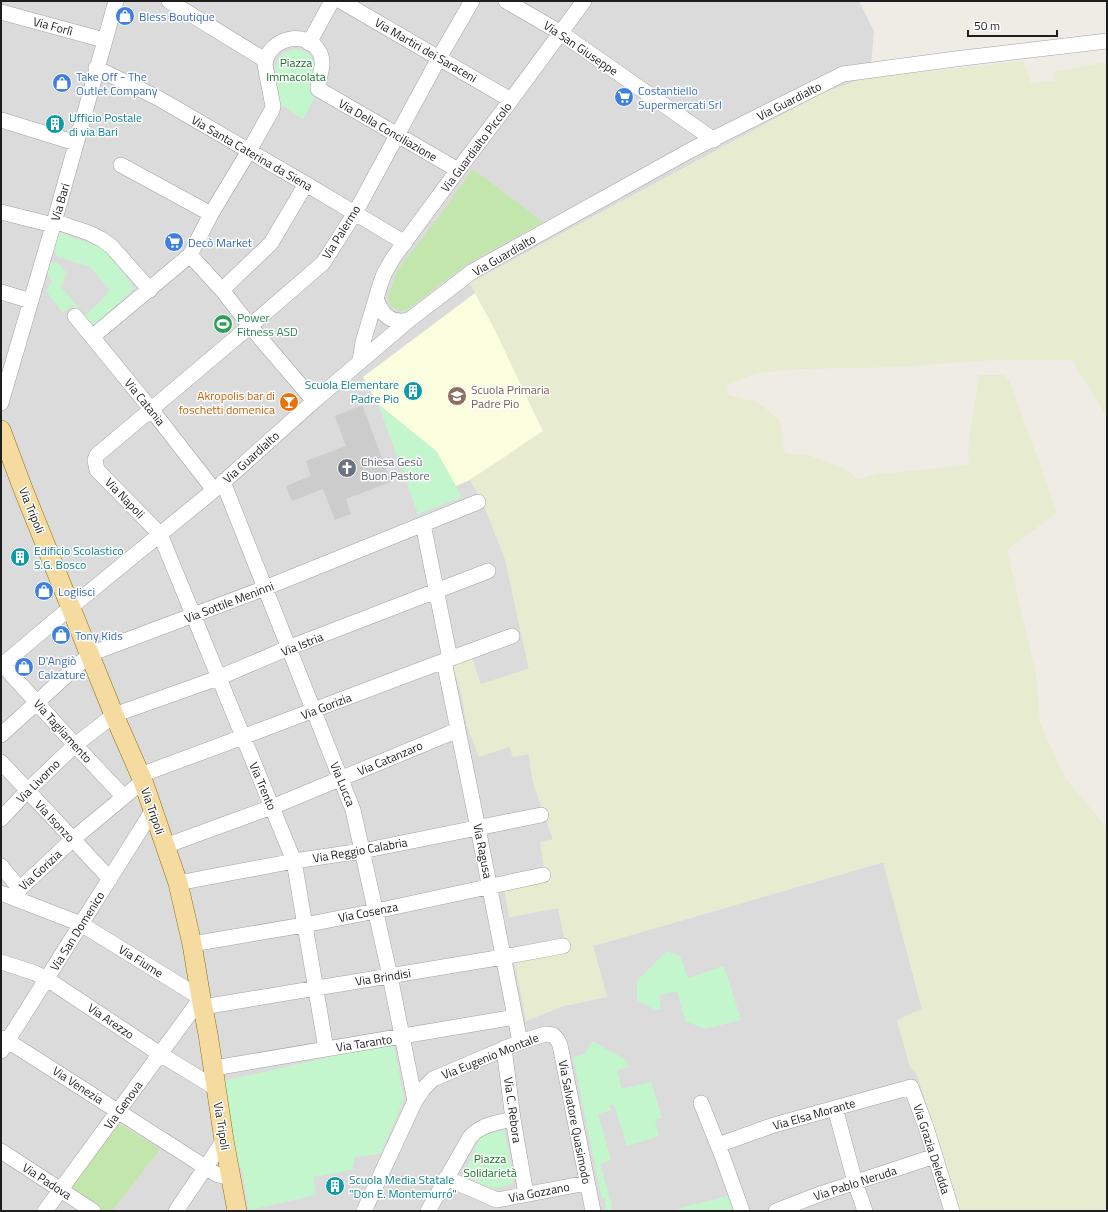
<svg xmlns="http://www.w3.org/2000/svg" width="1108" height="1212" font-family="'Titillium Web',sans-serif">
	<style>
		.residential { fill: #dcdbdb }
		.education { fill: #fafdde }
		.religious { fill: #ccc }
		.farmland { fill: #e7ecd0 }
		.grass { fill: #c3e6ad }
		.park { fill: #c3f6cd }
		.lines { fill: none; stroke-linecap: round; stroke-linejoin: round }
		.minor-casing { stroke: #a2a2a2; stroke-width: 16 }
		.major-casing { stroke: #8f7109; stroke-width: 20 }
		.minor { stroke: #fff; stroke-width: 15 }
		.major { stroke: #f6dba1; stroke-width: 19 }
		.labels { text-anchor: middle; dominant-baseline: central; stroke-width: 3; stroke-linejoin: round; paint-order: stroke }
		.shop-label { font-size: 12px; fill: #366cbe; stroke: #fff; text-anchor: start }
		.street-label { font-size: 12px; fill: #1e1e1e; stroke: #fff }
		.park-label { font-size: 12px; fill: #127625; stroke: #fff }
		.culture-label { font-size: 12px; fill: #0d838f; stroke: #fff; text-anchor: start }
		.leisure-label { font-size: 12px; fill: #27864d; stroke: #fff; text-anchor: start }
		.education-label { font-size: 12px; fill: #785e54; stroke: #fff; text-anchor: start }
		.food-label { font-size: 12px; fill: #c56008; stroke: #fff; text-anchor: end }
		.worship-label { font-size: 12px; fill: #5b616d; stroke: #fff; text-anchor: start }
	</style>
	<rect width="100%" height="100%" fill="#eeece4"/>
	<path class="residential" d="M1,1H859L874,31L870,76L823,93L470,283L493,326L483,503L505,559L529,669L481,684L453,665L479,756L509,747L529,754L531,771L534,785L553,839L545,875L509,917L558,908L567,951L526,1021L563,1006L607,997L593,946L884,862L922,1009L897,1020L910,1067L916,1072L937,1135L960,1211H1Z"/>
	<path class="education" d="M475,293L493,326L543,431L470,480L456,486L436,451L378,404L363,377Z"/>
	<path class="religious" d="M362,405L391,482L346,499L351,514L335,520L323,489L292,501L286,486L311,476L306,461L346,446L335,416Z"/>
	<path class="farmland" d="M1023,61L1031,83L1055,81L1053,72L1107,62V417L1072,360H994L898,367L803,369L757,373L726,385L729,395L757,402L779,419L785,453L809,455L845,469L858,479L878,474L969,465L968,451L969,440L979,375H1004L1010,382L1057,513L1007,550L1036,675L1040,723L1065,778L1107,828V1208L1098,1211H960L937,1135L916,1072L910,1067L897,1020L922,1009L883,862L593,946L607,997L563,1006L526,1021L514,959L567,951L558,908L509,917L504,889L545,875L540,842L553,839L534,785L531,771L529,754L513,757L509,747L479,757L467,726L461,693L453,665L472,658L481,684L529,669L505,559L483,503L470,480L543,431L493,326L470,283L823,93L870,76L881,77Z"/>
	<path class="grass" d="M473,169L543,222L467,264L407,310L401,311L395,309L391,305L388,298L397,271L441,214Z
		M118,1123L160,1149L112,1211H103L70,1188Z"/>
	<path class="park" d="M296,49L306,52L311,56L315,66L311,83L314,99L303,119L281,105C277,84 265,54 296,49Z
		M58,232L103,248L132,284L133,290L93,326L72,305L63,313L46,291L52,281L47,272L50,263L57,262L67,273L61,287L85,315L96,306L110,290L90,267L59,257L52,250Z
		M378,404L436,451L462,497L418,514Z
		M667,951L680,956L688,978L724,966L741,1020L705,1029L685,1021L677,991L659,996L661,1009L655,1010L637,1000V981Z
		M592,1041L626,1060L629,1067L617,1070L622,1089L651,1082L662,1118L655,1120L659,1136L627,1146L615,1108L612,1104L609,1105L611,1110L598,1114L611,1160L600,1164L612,1205L610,1211H605L604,1208L606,1207L605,1198L602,1199L573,1057L585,1054Z
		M394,1046L404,1100L380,1154L355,1157L352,1170L313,1177L316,1195L249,1210L242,1168L232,1166L219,1082L317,1060L336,1055Z
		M504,1130L514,1181C496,1196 481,1183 464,1174L481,1136Z
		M728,1196L733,1211H672L688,1206Z"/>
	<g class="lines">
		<g class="minor-casing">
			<path id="minor" d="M169,1L265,60
				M341,1L511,100
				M506,1L561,33L714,140
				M1,12L104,40
				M309,43L332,1
				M96,68L158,98L306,184L405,243
				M1,120L76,143
				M121,165L211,214
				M1,212L53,225
				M54,221L89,233L101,239L111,246L150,290
				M190,255L222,290L250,326L314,401
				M222,290L271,243L306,184
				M1,292L31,301
				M376,298C382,315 390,324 409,320
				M75,316L151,409L214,490
				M92,337L190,255L211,214L249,151L272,110L273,106L265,65C267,38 307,28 320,53C326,67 317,77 318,89L458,170
				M360,361L363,342L381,282L384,274L393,258L458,170L511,100L584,1
				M1,403L57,212L116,1
				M223,482L353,810L390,976L415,1101
				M423,524L450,659
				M444,661L478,828L520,1042
				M3,665L75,745L123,796
				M1,666L71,607L219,486L314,401L409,320L473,271L691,150L843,74L955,59L1107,41
				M1,735L90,654L265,588L478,502
				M1,762L110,879
				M140,775C264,730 387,681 512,636
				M1,819L27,791L75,745L114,715L218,678L288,648L488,571
				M165,846L272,807L458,730
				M1,866L20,889
				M178,883L294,861L362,851L541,815
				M1,893L81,924L201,998L45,1211
				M11,897L73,839L143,781
				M192,944L304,925L376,911L543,875
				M1,962L35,973L47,979L160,1054L217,1089
				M203,1007L503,957L563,946
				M1,1038L8,1041L216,1174L223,1176L230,1175
				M504,1048L513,1119L526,1194
				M326,1049L294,861L160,534L97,470L95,460L97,455L250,326L323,263L355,213L439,58L472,1
				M1,1051L153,810
				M214,1068C314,1051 414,1035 515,1017
				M701,1103L723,1158L742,1211
				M835,1108L855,1182L865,1211
				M718,1145L774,1125L911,1087L926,1127L952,1211
				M1,1151L93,1211
				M446,1178L497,1200L587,1183
				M176,1211L224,1140
				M364,1211L415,1101L424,1088L433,1079L520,1042L545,1034L553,1035L557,1039L560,1045L593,1211
				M428,1211L470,1137C482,1124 496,1123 513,1119
				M776,1211L820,1194L935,1156"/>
		</g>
		<g class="major-casing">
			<path id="major" d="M1,430L23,489L114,715L143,781L178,883L192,944L201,998L208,1034L224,1140L237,1211"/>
		</g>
		<use href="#minor" class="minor"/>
		<use href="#major" class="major"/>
	</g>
	<defs>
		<g id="shop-disc" transform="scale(1)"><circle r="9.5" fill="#3f7fe0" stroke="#fff"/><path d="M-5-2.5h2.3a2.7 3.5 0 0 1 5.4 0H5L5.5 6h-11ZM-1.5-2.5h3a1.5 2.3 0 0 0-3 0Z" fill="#fff"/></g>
		<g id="supermarket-disc" transform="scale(1)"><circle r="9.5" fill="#3f7fe0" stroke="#fff"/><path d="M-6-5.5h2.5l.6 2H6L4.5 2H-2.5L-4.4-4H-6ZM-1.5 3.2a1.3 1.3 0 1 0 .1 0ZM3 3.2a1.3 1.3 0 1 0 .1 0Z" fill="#fff"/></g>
		<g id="building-disc" transform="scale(1)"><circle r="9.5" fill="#0f9aa8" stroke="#fff"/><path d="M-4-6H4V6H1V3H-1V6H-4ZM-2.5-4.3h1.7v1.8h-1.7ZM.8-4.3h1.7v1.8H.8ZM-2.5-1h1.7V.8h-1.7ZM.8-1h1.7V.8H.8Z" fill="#fff"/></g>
		<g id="stadium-disc" transform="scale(1)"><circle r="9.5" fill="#2e9e5b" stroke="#fff"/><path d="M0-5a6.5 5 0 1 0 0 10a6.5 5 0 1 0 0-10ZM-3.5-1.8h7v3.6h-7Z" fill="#fff"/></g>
		<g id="school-disc" transform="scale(1)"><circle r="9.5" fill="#8d6e63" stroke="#fff"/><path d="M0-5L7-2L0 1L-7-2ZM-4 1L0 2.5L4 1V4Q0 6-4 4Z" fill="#fff"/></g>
		<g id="bar-disc" transform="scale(1)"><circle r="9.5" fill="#e8710a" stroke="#fff"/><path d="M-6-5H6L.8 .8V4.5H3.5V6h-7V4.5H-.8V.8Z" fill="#fff"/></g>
		<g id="church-disc" transform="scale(1)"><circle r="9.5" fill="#6b7280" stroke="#fff"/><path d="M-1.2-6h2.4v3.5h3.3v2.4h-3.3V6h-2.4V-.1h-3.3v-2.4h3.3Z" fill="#fff"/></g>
	</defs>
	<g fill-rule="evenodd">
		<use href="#shop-disc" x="125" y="16"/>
		<use href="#shop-disc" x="62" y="83"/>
		<use href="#supermarket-disc" x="624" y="97"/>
		<use href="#building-disc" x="55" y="124"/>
		<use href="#supermarket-disc" x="174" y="242"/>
		<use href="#stadium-disc" x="223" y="324"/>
		<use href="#building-disc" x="413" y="391"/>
		<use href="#school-disc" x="457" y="396"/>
		<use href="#bar-disc" x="289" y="402"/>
		<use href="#church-disc" x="347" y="468"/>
		<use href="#building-disc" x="20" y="557"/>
		<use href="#shop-disc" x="44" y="591"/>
		<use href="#shop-disc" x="61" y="635"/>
		<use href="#shop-disc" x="24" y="667"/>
		<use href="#building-disc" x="335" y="1186"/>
	</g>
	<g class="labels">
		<g class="shop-label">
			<text x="139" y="16">Bless Boutique</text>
			<text x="76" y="76">Take Off - The<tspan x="76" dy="14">Outlet Company</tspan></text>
			<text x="638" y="90">Costantiello<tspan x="638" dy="14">Supermercati Srl</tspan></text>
			<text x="188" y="242">Decò Market</text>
			<text x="58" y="591">Loglisci</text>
			<text x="75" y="635">Tony Kids</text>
			<text x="38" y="660">D'Angiò<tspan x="38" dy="14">Calzature</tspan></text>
		</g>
		<g class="street-label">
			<text transform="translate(53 26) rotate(15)">Via Forlì</text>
			<text transform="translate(581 48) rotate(34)">Via San Giuseppe</text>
			<text transform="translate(426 50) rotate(30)">Via Martiri dei Saraceni</text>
			<text transform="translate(789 101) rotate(-27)">Via Guardialto</text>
			<text transform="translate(388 130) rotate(30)">Via Della Conciliazione</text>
			<text transform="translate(476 147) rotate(-53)">Via Guardialto Piccolo</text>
			<text transform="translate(252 153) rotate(30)">Via Santa Caterina da Siena</text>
			<text transform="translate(60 202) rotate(-74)">Via Bari</text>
			<text transform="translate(341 232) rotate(-58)">Via Palermo</text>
			<text transform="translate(504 255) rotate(-30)">Via Guardialto</text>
			<text transform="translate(145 402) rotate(51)">Via Catania</text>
			<text transform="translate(251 457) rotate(-42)">Via Guardialto</text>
			<text transform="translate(125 498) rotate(46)">Via Napoli</text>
			<text transform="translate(32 510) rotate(68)">Via Tripoli</text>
			<text transform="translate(229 602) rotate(-21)">Via Sottile Meninni</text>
			<text transform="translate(302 644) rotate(-22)">Via Istria</text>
			<text transform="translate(326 706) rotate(-21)">Via Gorizia</text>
			<text transform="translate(63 731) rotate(48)">Via Tagliamento</text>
			<text transform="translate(390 758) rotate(-23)">Via Catanzaro</text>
			<text transform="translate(38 781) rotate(-45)">Via Livorno</text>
			<text transform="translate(343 784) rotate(68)">Via Lucca</text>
			<text transform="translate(263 786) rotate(67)">Via Trento</text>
			<text transform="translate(153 811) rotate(71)">Via Tripoli</text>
			<text transform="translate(55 821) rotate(47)">Via Isonzo</text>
			<text transform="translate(360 850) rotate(-10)">Via Reggio Calabria</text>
			<text transform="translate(483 851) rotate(79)">Via Ragusa</text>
			<text transform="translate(40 870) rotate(-43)">Via Gorizia</text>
			<text transform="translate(368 912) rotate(-11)">Via Cosenza</text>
			<text transform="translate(77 931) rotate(-58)">Via San Domenico</text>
			<text transform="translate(141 961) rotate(32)">Via Fiume</text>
			<text transform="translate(383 977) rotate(-9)">Via Brindisi</text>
			<text transform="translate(111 1021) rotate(34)">Via Arezzo</text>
			<text transform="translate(364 1043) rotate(-9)">Via Taranto</text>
			<text transform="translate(490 1056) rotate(-22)">Via Eugenio Montale</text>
			<text transform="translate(78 1085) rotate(33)">Via Venezia</text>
			<text transform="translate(123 1105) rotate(-54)">Via Genova</text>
			<text transform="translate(513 1110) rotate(82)">Via C. Rebora</text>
			<text transform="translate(814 1114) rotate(-16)">Via Elsa Morante</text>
			<text transform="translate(575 1122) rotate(79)">Via Salvatore Quasimodo</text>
			<text transform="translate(222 1126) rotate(81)">Via Tripoli</text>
			<text transform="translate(932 1149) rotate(72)">Via Grazia Deledda</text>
			<text transform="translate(47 1181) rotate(33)">Via Padova</text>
			<text transform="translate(855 1183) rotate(-18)">Via Pablo Neruda</text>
			<text transform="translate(539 1192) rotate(-11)">Via Gozzano</text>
		</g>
		<g class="park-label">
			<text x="296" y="62">Piazza<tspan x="296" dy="14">Immacolata</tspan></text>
			<text x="490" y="1158">Piazza<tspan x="490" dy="14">Solidarietà</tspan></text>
		</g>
		<g class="culture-label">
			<text x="69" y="117">Ufficio Postale<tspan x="69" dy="14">di via Bari</tspan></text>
			<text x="399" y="384" text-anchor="end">Scuola Elementare<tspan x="399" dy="14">Padre Pio</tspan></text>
			<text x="34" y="550">Edificio Scolastico<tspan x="34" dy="14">S.G. Bosco</tspan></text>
			<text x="349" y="1179">Scuola Media Statale<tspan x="349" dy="14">"Don E. Montemurro"</tspan></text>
		</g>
		<g class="leisure-label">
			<text x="237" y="317">Power<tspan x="237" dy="14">Fitness ASD</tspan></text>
		</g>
		<g class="education-label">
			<text x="471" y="389">Scuola Primaria<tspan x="471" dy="14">Padre Pio</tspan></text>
		</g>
		<g class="food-label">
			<text x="275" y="395">Akropolis bar di<tspan x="275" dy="14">foschetti domenica</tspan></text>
		</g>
		<g class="worship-label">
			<text x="361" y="461">Chiesa Gesù<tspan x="361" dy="14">Buon Pastore</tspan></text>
		</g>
	</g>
	<rect width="1108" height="1212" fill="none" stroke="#1e1e1e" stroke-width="4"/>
	<path d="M968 30v6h89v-6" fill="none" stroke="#1e1e1e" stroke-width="2"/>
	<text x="974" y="30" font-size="12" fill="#1e1e1e" stroke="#ffffff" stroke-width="3" paint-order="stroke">50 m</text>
</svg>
